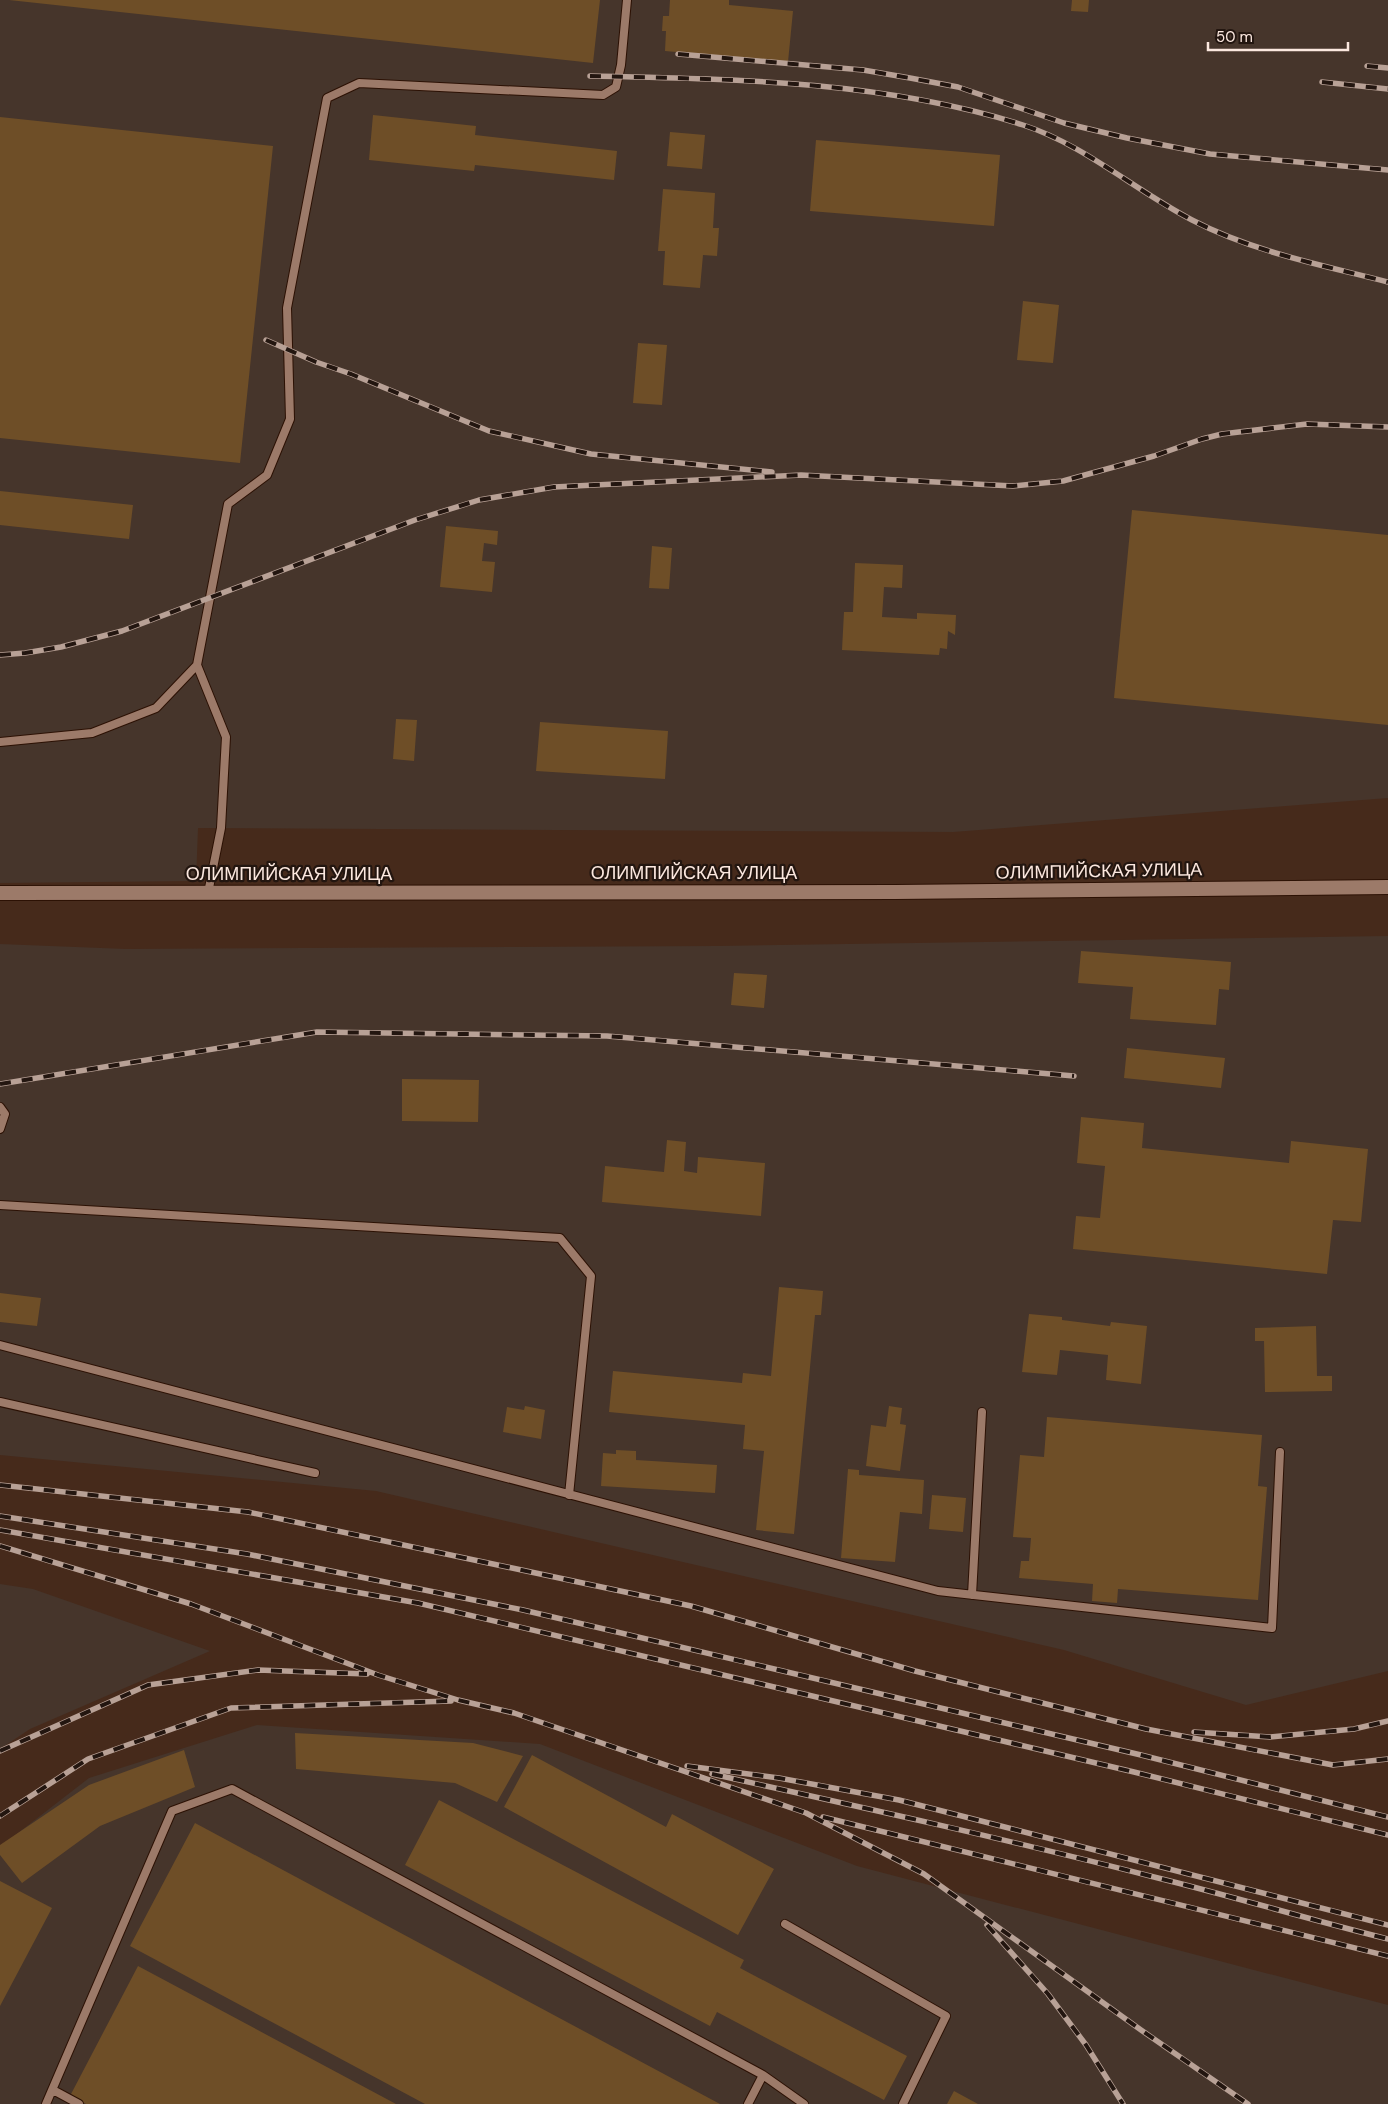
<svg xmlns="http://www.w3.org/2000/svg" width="1388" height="2104" font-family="'DM Sans',sans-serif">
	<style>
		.industrial { fill: #46352b }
		.building { fill: #6e4e27 }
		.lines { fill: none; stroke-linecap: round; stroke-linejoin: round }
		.service-casing { stroke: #2c1104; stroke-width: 10 }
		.tertiary-casing { stroke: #2c1104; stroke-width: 16 }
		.service { stroke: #9c7a69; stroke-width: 8 }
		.tertiary { stroke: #9c7a69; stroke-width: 14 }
		.rail-casing { stroke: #b8a196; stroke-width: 5.5 }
		.rail { stroke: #231610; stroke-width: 4; stroke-dasharray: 11; stroke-linecap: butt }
		.labels { text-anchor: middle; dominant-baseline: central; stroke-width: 4.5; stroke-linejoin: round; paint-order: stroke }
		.street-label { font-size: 18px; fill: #fce8df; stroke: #231610 }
	</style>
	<rect width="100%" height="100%" fill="#462a1b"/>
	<path class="industrial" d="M0,0H1388V798L953,832L198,828L196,881L0,883Z
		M1388,936V1671L1246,1705L1064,1650L376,1491L0,1455V944L126,949L718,946Z
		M0,1584L33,1589L210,1651L30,1729L0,1749Z
		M257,1725L540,1744L857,1866L1388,2005V2104H0V1847L89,1778Z"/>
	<path class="building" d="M9,0H600L593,63Z
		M670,0H729V5L793,11L788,62L665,51L666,31H662L663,16H669Z
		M1072,0H1089L1088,12L1071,11Z
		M373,115L476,126L475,135L617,151L614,180L475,165L474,171L369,160Z
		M0,117L273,146L240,463L0,438Z
		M670,132L705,135L702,169L667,166Z
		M816,140L1000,155L994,226L810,211Z
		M663,189L715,193L713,228H719L717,256L703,255L700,288L663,285L665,251H658Z
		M1023,301L1059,305L1053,363L1017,360Z
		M638,343L667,345L662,405L633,403Z
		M0,491L133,505L129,539L0,525Z
		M1132,510L1388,535V725L1114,698Z
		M446,526L498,531L497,545L484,543L482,561L495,562L492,592L440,587Z
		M652,546L672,548L669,589L649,588Z
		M855,563L903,565L902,588L884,587L882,617L917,619V613L956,615L955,635L948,631L947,649L940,648L939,655L842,650L844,612H853Z
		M396,719L417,720L414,761L393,759Z
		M540,722L668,731L665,779L536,771Z
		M1081,951L1231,962L1229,990L1219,989L1216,1025L1130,1019L1133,987L1078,983Z
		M734,973L767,975L764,1008L731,1005Z
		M1127,1048L1225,1058L1221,1088L1124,1078Z
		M402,1079L479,1080L478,1122L402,1121Z
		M1081,1117L1144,1123L1142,1148L1289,1163L1291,1141L1368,1149L1361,1222L1333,1220L1327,1274L1073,1249L1076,1216L1100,1218L1105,1166L1077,1163Z
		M667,1140L686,1142L684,1171L697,1173L698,1157L765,1163L761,1216L602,1202L605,1166L664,1172Z
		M779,1287L823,1291L821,1315H815L794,1534L756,1530L764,1451L743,1449L745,1425L609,1412L613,1371L742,1383L743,1373L771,1376Z
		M0,1293L41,1298L37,1326L0,1322Z
		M1029,1314L1062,1317V1320L1110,1326L1111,1322L1147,1326L1141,1384L1106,1380L1108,1355L1060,1350L1057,1375L1022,1372Z
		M1316,1326L1317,1376H1332V1391L1265,1392L1264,1341H1255V1328Z
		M525,1406L545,1410L541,1439L503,1432L507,1407L524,1410Z
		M889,1406L902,1408L900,1424L906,1425L900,1471L866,1466L871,1425L886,1427Z
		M1047,1417L1262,1435L1258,1486L1267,1487L1258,1600L1118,1589L1117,1603L1092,1601L1093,1584L1019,1578L1021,1561H1029L1031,1538L1013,1537L1020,1455L1044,1457Z
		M616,1450L636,1451V1460L717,1465L715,1493L601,1486L603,1453L616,1454Z
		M848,1469L859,1470V1475L924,1480L922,1514L900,1512L895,1562L841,1558Z
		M932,1495L966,1498L963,1532L929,1529Z
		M295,1733L473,1743L523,1756L497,1802L455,1783L296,1769Z
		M184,1750L195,1787L100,1826L22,1883L0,1855V1845L89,1785Z
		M532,1755L666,1827L672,1814L774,1869L738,1935L504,1807Z
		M439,1800L744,1960L740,1968L907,2056L884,2100L717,2012L710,2026L405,1865Z
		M195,1823L720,2104H425L130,1946Z
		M0,1881L52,1908L0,2006Z
		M138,1966L396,2104H86L70,2096Z
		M954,2091L978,2104H947Z"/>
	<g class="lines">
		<g class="service-casing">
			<path id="service" d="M197,665L226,737L221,828L208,893
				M0,742L92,733L156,708L197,665L228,504L267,475L290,419L287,308L327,98L359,83L603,95L616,87L621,65L627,0
				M0,1107L5,1114L0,1129
				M0,1205L560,1238L591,1276L569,1495
				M0,1345L938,1591L1272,1628L1280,1452
				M0,1402L315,1473
				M972,1595L982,1412
				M785,1924L946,2016L903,2104
				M53,2090L79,2104
				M46,2104L172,1811L232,1789L763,2075L804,2104
				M748,2104L763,2075"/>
		</g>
		<g class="tertiary-casing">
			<path id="tertiary" d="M0,893L896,892L1388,887"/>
		</g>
		<use href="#service" class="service"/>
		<use href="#tertiary" class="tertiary"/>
		<g class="rail-casing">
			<path id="rail" d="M678,54L863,70L910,78L958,87L1064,123L1127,138L1210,154L1388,170
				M1367,66L1388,68
				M590,76C735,79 884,81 1023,125C1083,144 1136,191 1192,220C1253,252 1322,265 1388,282
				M1322,82L1388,89
				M266,340L316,362L351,374L489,431L591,454L772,472
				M0,655L25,653L61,647L122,631L415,520L479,500L554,487L801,475L1013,486L1063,481L1154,456L1202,439L1222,434L1307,424L1388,427
				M0,1084L317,1032L607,1036L1074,1076
				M0,1485L248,1512L691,1606L915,1671L1146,1729L1333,1765L1388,1759
				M0,1516L247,1554L523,1610L1141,1755L1388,1817
				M0,1530L418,1603L1134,1772L1388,1835
				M0,1546L191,1604L378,1675L458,1700L514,1713L806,1813L924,1874L1141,2030L1248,2104
				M1194,1732L1270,1737L1354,1729L1388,1721
				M0,1751L148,1685L258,1670L367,1674
				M687,1766L779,1778L899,1800L1388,1925
				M712,1774C861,1807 1010,1840 1158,1878C1235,1897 1311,1920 1388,1939
				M0,1816L88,1759L231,1708L451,1701
				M823,1817L1388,1956
				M987,1925L1048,1994L1086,2045L1123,2104"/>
		</g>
		<use href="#rail" class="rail"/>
	</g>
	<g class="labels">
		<g class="street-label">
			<text transform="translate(1099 871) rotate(-1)">ОЛИМПИЙСКАЯ УЛИЦА</text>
			<text x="694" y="873">ОЛИМПИЙСКАЯ УЛИЦА</text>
			<text x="289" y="874">ОЛИМПИЙСКАЯ УЛИЦА</text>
		</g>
	</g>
	<path d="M1208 42v8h140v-8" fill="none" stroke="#fce8df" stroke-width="2.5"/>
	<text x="1216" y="42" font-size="15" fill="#fce8df" stroke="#231610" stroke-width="4" paint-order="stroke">50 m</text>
</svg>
